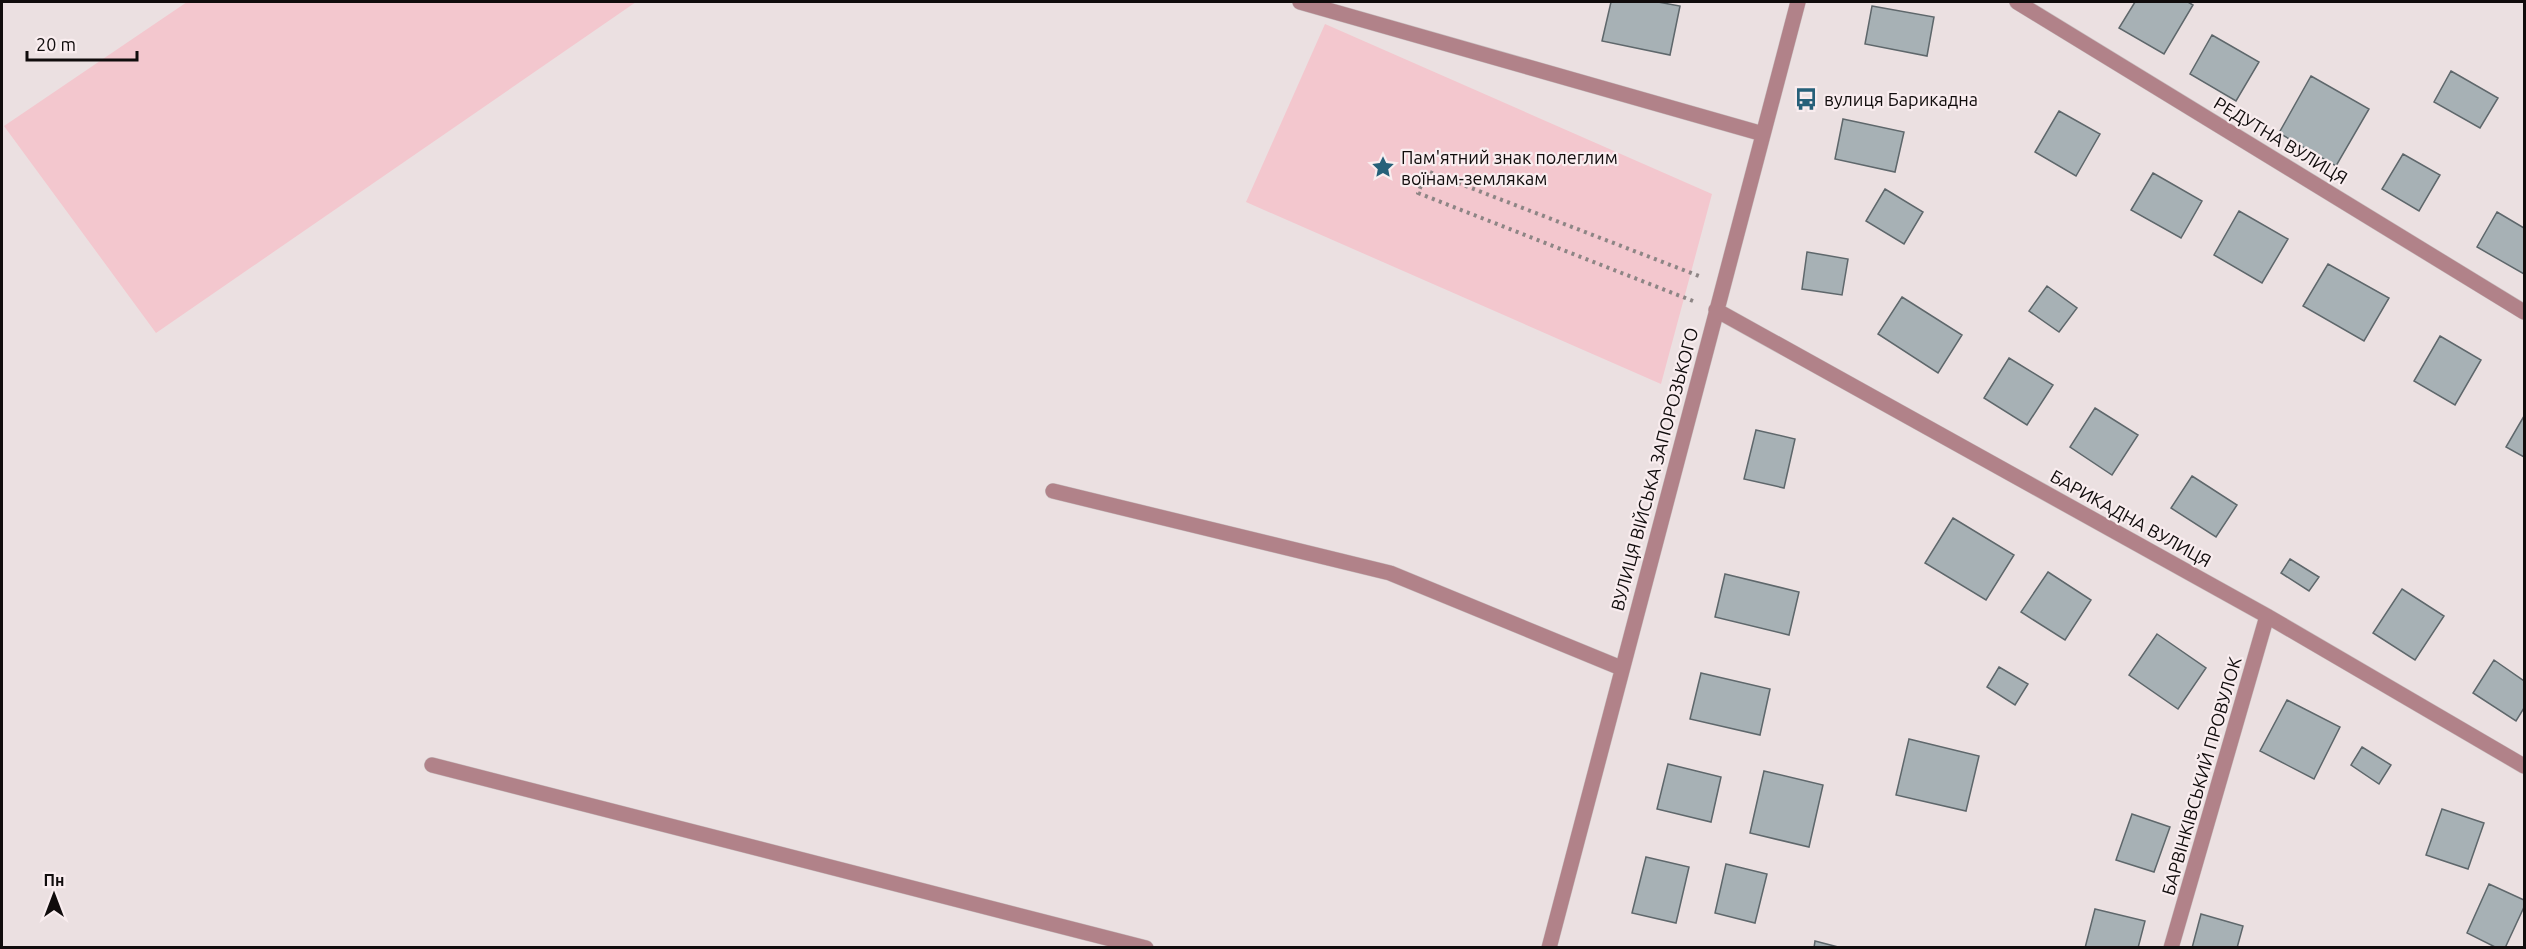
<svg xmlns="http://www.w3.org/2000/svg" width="2526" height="949" font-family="Ubuntu,sans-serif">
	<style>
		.green { fill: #f3c7ce }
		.building { fill: #a7b1b5; stroke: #5e676b; stroke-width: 1.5 }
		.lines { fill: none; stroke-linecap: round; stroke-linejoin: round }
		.minor-casing { stroke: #c8bebf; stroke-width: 16 }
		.path { stroke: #8d8585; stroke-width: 4; stroke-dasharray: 3 4.5; stroke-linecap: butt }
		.minor { stroke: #b18289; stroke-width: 15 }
		.labels { text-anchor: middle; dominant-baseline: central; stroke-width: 4.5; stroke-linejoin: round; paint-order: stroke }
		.poi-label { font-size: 18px; fill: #100c0c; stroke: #f9edef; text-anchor: start }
		.street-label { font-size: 18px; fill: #100c0c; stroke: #f9edef }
	</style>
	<rect width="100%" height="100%" fill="#ebe0e1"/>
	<path class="green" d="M187,2H636L156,333L4,126Z
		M1325,24L1712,194L1661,384L1246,202Z"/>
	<path class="building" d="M1611,2H1658L1680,6L1670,55L1602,41Z
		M2135,2H2188L2193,5L2164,54L2119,28Z
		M1872,6L1934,17L1927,56L1865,44Z
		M2212,35L2259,62L2236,101L2190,74Z
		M2451,71L2498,98L2480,128L2434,102Z
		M2311,76L2369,109L2336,166L2279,133Z
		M2059,111L2100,134L2076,176L2035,152Z
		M1843,119L1904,132L1895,172L1835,159Z
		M2403,154L2440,175L2419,211L2382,189Z
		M2153,173L2202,201L2181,238L2131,210Z
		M1885,189L1923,212L1904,244L1866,221Z
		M2239,211L2288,239L2262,283L2214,255Z
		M2497,212L2524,228V274L2477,247Z
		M1807,252L1848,259L1842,295L1802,289Z
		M2328,264L2389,298L2364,341L2303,306Z
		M2047,286L2077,308L2059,332L2029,311Z
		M1902,297L1962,335L1938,373L1878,334Z
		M2440,336L2481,360L2455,405L2414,381Z
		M2009,358L2053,385L2027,425L1984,398Z
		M2095,408L2138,435L2112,475L2070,447Z
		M2524,416V457L2506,447Z
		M1756,430L1795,439L1784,488L1744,479Z
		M2192,476L2237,505L2216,537L2171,508Z
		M1953,518L2014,555L1986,600L1925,563Z
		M2290,559L2319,577L2309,591L2281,573Z
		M2048,572L2091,600L2065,640L2021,612Z
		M1725,574L1799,592L1789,635L1715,617Z
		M2402,589L2444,616L2415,660L2373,633Z
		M2157,634L2206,668L2178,709L2129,675Z
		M2494,660L2524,681V708L2516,721L2473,693Z
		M1999,667L2028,684L2015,705L1987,687Z
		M1701,673L1770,689L1760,735L1690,719Z
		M2287,700L2340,727L2314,779L2260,751Z
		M1909,739L1979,756L1966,811L1896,795Z
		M2362,747L2391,765L2379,784L2351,765Z
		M1668,764L1721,777L1711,822L1657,809Z
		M1764,771L1823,785L1809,847L1750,833Z
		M2442,809L2484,823L2468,869L2426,855Z
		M2132,814L2170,827L2154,872L2116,860Z
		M1646,857L1689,867L1676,923L1632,913Z
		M1726,864L1767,874L1755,923L1715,913Z
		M2489,884L2524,900V907L2505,948H2497L2467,933Z
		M2095,909L2145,921L2138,948H2085Z
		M2201,914L2243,926L2237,948H2192Z
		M1815,941L1842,948H1814Z"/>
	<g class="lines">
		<g class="minor-casing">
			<path id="minor" d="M1300,2L1763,134
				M2017,2L2524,312
				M1716,310L2267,616L2524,766
				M1053,491L1390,573L1621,668
				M432,765L1146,948
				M1549,948L1798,2
				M2171,948L2267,616"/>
		</g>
		<path class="path" d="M1693,301L1418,193L1427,171L1699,276"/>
		<use href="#minor" class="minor"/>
	</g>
	<defs>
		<g id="bus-bare" transform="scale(1.8)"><path d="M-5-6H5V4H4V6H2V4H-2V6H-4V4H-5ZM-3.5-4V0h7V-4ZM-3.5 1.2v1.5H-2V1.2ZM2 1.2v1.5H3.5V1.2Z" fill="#266079" stroke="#f9edef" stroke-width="2.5" paint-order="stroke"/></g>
		<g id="sight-bare" transform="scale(1.8)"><path d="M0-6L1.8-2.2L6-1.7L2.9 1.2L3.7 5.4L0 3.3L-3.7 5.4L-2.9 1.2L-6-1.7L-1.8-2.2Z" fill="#266079" stroke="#f9edef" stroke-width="2.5" paint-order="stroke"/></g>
	</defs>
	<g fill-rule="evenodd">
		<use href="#bus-bare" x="1806" y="99"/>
		<use href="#sight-bare" x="1383" y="167"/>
	</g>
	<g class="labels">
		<g class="poi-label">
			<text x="1824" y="99">вулиця Барикадна</text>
			<text x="1401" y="157">Пам'ятний знак полеглим<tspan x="1401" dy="21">воїнам-землякам</tspan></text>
		</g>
		<g class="street-label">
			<text transform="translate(2281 140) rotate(31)">РЕДУТНА ВУЛИЦЯ</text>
			<text transform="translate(1654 469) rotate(-75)">ВУЛИЦЯ ВІЙСЬКА ЗАПОРОЗЬКОГО</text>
			<text transform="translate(2131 518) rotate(29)">БАРИКАДНА ВУЛИЦЯ</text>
			<text transform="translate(2201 776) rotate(-74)">БАРВІНКІВСЬКИЙ ПРОВУЛОК</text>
		</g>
	</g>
	<rect width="2526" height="949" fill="none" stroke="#100c0c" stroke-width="6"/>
	<g transform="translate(54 895)" stroke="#f9edef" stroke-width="4.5" paint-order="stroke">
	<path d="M0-4.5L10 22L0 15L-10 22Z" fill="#100c0c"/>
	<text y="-9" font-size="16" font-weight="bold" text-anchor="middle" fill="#100c0c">Пн</text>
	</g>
	<path d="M27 51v9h110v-9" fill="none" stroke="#100c0c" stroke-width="3"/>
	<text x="36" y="51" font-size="18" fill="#100c0c" stroke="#f9edef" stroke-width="4.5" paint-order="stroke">20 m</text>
</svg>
